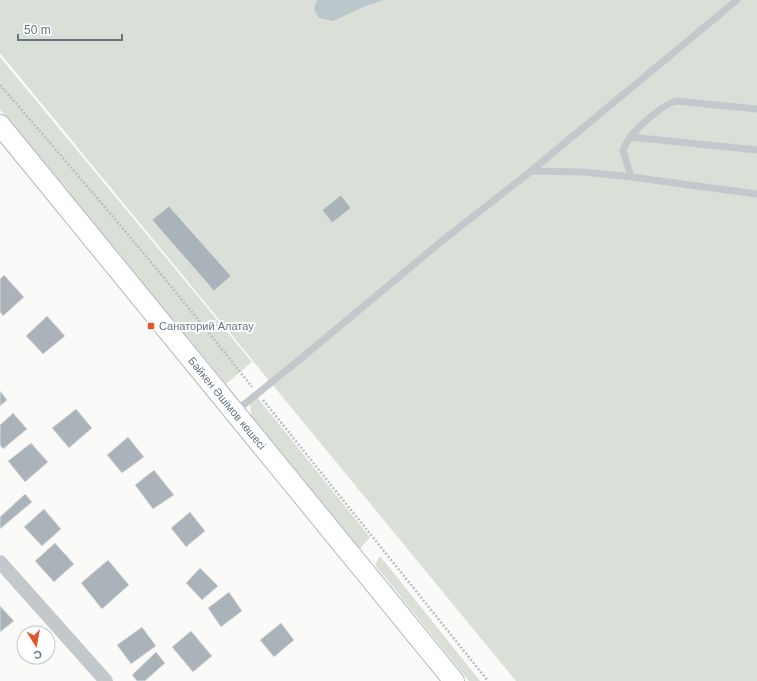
<svg xmlns="http://www.w3.org/2000/svg" width="757" height="681" font-family="Helvetica,sans-serif">
	<style>
		.green { fill: #dadfd7 }
		.water { fill: #bbc7cb }
		.building { fill: #aab3b9; stroke: #dcdcda }
		.lines { fill: none; stroke-linecap: round; stroke-linejoin: round }
		.secondary-casing { stroke: #b3babf; stroke-width: 22 }
		.path { stroke: #bbbfc2; stroke-width: 2.5; stroke-dasharray: 2 2; stroke-linecap: butt }
		.service { stroke: #c3c8cc; stroke-width: 7 }
		.minor { stroke: #c3c8cc; stroke-width: 14 }
		.secondary { stroke: #fff; stroke-width: 20 }
		.poi-dot { fill: #e4572e; stroke: #fff; stroke-width: 1.5 }
		.labels { text-anchor: middle; dominant-baseline: central; stroke-width: 4; stroke-linejoin: round; paint-order: stroke }
		.poi-label { font-size: 11px; fill: #657683; stroke: #fff; text-anchor: start }
		.street-label { font-size: 11px; fill: #657683; stroke: #fff }
	</style>
	<rect width="100%" height="100%" fill="#fafaf8"/>
	<path class="green" d="M0,0H757V681H516L0,53Z
		M0,57L252,362L226,384L0,110Z
		M257,397L370,537L360,549L251,417L250,403Z
		M380,556L480,681H469L375,565Z"/>
	<path class="water" d="M317,0H384L368,5L333,21L319,18L314,9Z"/>
	<path class="building" d="M341,195L351,208L332,223L322,210Z
		M169,206L231,276L214,291L152,220Z
		M4,275L24,297L3,316L0,312V279Z
		M47,316L65,336L43,354L26,336Z
		M0,391L7,400L0,406Z
		M76,409L92,428L69,448L52,428Z
		M13,413L27,429L3,449L0,445V425Z
		M128,437L144,457L122,473L107,455Z
		M31,443L48,462L25,482L8,461Z
		M154,470L174,495L153,509L135,485Z
		M25,494L32,502L0,529V517Z
		M44,509L61,529L42,546L24,527Z
		M190,512L205,531L186,547L171,528Z
		M55,543L74,564L54,582L35,561Z
		M108,560L129,585L102,609L81,583Z
		M200,568L218,586L202,600L186,583Z
		M229,592L242,611L221,627L208,608Z
		M0,606L14,621L0,632Z
		M281,623L294,640L274,657L260,640Z
		M142,627L156,646L131,664L117,645Z
		M191,631L212,656L193,672L172,647Z
		M156,652L165,663L145,681H137L132,675Z"/>
	<g class="lines">
		<g class="secondary-casing">
			<g id="secondary">
				<path id="s1" d="M0,125L454,681"/>
			</g>
		</g>
		<path class="path" d="M0,85C86,184 171,284 252,387
			M263,400L488,681"/>
		<path class="service" d="M630,137L757,150
			M531,171L584,172L631,177L757,194
			M631,177L623,150C625,146 628,140 631,136C640,125 662,105 676,101L757,109
			M236,411L299,360L437,245L531,171L737,0"/>
		<path class="minor" d="M0,562L106,681"/>
		<use href="#secondary" class="secondary"/>
	</g>
	<rect class="poi-dot" x="147" y="322" width="8" height="8" rx="2"/>
	<g class="labels">
		<g class="poi-label">
			<text x="159" y="326">Санаторий Алатау</text>
		</g>
		<g class="street-label">
			<text stroke="none"><textPath href="#s1" startOffset="359">Бәйкен Әшімов көшесі</textPath></text>
		</g>
	</g>
	<g transform="translate(36 645) rotate(169)"><circle r="19" fill="#ffffff" stroke="#c1c8cd"/>
	<path d="M0-3L7 15L0 10L-7 15Z" fill="#e4572e"/>
	<text y="-6" font-size="11" font-weight="bold" text-anchor="middle" fill="#657683">С</text>
	</g>
	<path d="M18 34v6h104v-6" fill="none" stroke="#657683" stroke-width="2"/>
	<text x="24" y="34" font-size="12" fill="#657683" stroke="#ffffff" stroke-width="3" paint-order="stroke">50 m</text>
</svg>
